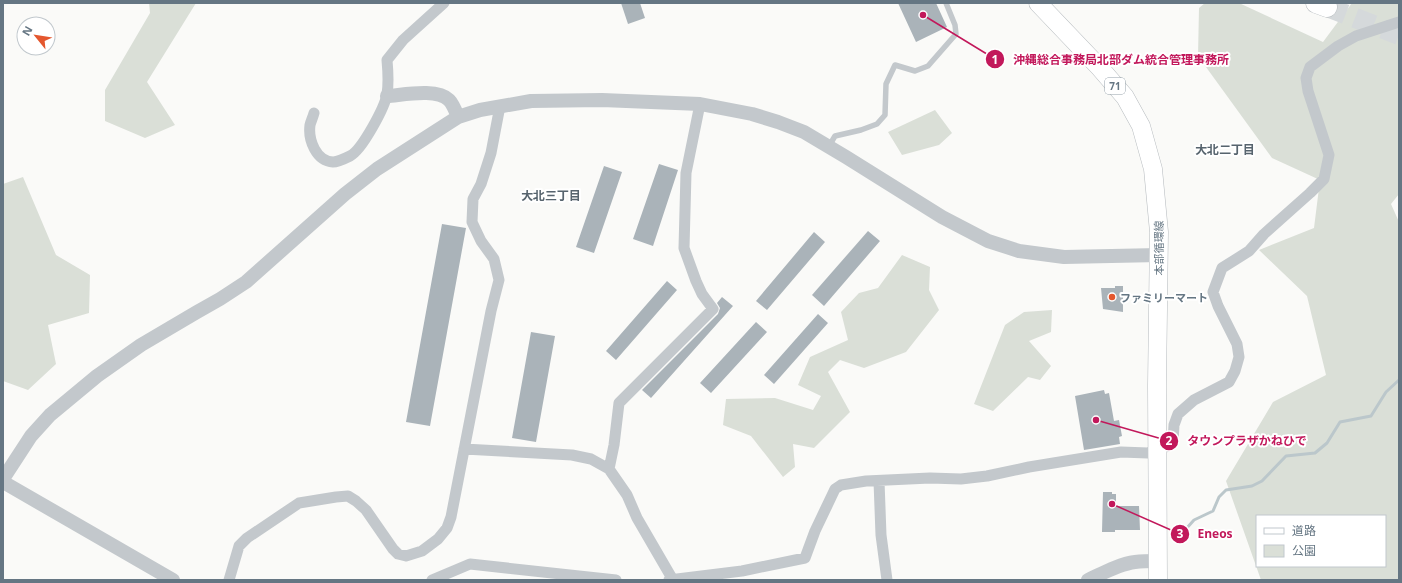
<svg xmlns="http://www.w3.org/2000/svg" width="1402" height="583" font-family="'Open Sans','Noto Sans JP',sans-serif">
	<style>
		.green { fill: #dadfd7; fill-rule: evenodd }
		.lines { fill: none; stroke-linecap: round; stroke-linejoin: round }
		.stream { stroke: #bbc7cb; stroke-width: 3 }
		.building { fill: #aab3b9 }
		.motorway-tunnel { stroke: #d5d9db; stroke-width: 20; stroke-dasharray: 20 10; stroke-linecap: butt }
		.primary-casing { stroke: #b5babe; stroke-width: 19 }
		.motorway-casing { stroke: #b4b9bd; stroke-width: 21 }
		.service { stroke: #c3c8cc; stroke-width: 5.5 }
		.minor { stroke: #c3c8cc; stroke-width: 11 }
		.tertiary { stroke: #c3c8cc; stroke-width: 14 }
		.primary { stroke: #fff; stroke-width: 18 }
		.motorway { stroke: #fff; stroke-width: 20 }
		.poi-dot { fill: #e4572e; stroke: #fff; stroke-width: 1.5 }
		.labels { text-anchor: middle; dominant-baseline: central; stroke-width: 4; stroke-linejoin: round; paint-order: stroke }
		.shield { fill: #fff; stroke: #939fa8; stroke-width: 1 }
		.shield-label { font-size: 10px; font-weight: bold; fill: #657683 }
		.street-label { font-size: 11px; fill: #657683; stroke: #fff }
		.poi-label { font-size: 11px; font-weight: bold; fill: #657683; stroke: #fff; text-anchor: start }
		.neighbourhood-label { font-size: 12px; font-weight: bold; fill: #57646e; stroke: #fff }
		.leader { fill: none; stroke: #c2185b; stroke-width: 1.5 }
		.callout-dot { fill: #c2185b; stroke: #fff; stroke-width: 1.5 }
		.mark-label { font-size: 12px; text-anchor: middle; font-weight: bold; fill: #fff }
		.callout-label { font-size: 12px; text-anchor: middle; font-weight: bold; fill: #c2185b; stroke: #fff; stroke-width: 4; stroke-linejoin: round; paint-order: stroke }
	</style>
	<rect width="100%" height="100%" fill="#fafaf8"/>
	<path class="green" d="M149,3H196L147,82L175,125L145,138L105,121V90L150,13Z
		M1205,3H1239L1323,42L1352,3H1399V194L1391,204L1399,222V580H1261L1226,481L1273,402L1326,375L1307,296L1259,250L1314,228L1320,180L1272,158L1198,56L1199,8ZM1257,516H1385V566H1257Z
		M935,110L952,133L939,145L902,155L888,132Z
		M23,177L56,255L90,275L89,313L48,325L56,364L28,390L3,381V184Z
		M902,255L930,267L929,290L939,310L906,352L864,368L840,360L828,372L850,412L814,448L793,444L795,467L783,477L751,436L723,425L726,399L775,398L813,410L821,396L798,385L810,357L848,340L841,312L859,293L878,288Z
		M1052,310L1051,332L1029,341L1051,366L1040,380L1028,377L993,411L974,404L1005,325L1024,312Z"/>
	<g class="lines">
		<path class="stream" d="M1177,539L1194,520L1213,511L1219,497L1226,490L1252,486L1262,481L1286,456L1315,453L1327,443L1340,422L1371,416L1386,392L1399,380"/>
	</g>
	<path class="building" d="M621,3H640L645,18L628,24Z
		M898,3H936L947,27L916,42Z
		M659,164L678,170L653,246L633,239Z
		M604,166L622,172L594,253L576,247Z
		M442,224L466,228L430,426L406,422Z
		M868,231L880,241L824,306L812,295Z
		M814,232L825,242L767,310L756,301Z
		M667,281L677,290L616,360L606,351Z
		M1115,286H1123V312L1103,309L1101,288H1115Z
		M722,297L733,306L651,398L642,390L718,314L720,308L717,303Z
		M818,314L828,323L774,384L764,375Z
		M756,322L767,332L711,393L700,383Z
		M531,332L555,336L536,442L512,438Z
		M1104,390L1105,394L1109,393L1114,421L1119,420L1122,436L1119,437L1120,444L1084,450L1075,396Z
		M1103,492H1112V494H1116V506H1139L1140,530H1115V532H1102Z"/>
	<g class="lines">
		<path class="motorway-tunnel" d="M1327,7L1399,35"/>
		<g class="primary-casing">
			<path id="primary" d="M1038,3L1100,68L1125,97L1141,126L1153,169L1159,232L1157,386L1158,580"/>
		</g>
		<g class="motorway-casing">
			<path id="motorway" d="M1316,3L1327,7"/>
		</g>
		<path class="service" d="M829,146L835,136L861,130L877,124L885,115L886,84L895,65L915,71L928,66L956,34L955,25L946,3"/>
		<path class="minor" d="M314,113C313,117 311,121 310,125C308,140 316,161 333,162C338,162 346,158 350,156C362,150 385,107 387,94C389,82 388,71 387,60L403,40L444,3
			M464,449L572,455L591,459L609,469L627,495L637,518L673,580
			M609,469L614,445L619,403L713,309L702,294L696,281L684,248L686,173L700,104
			M879,481L881,535L887,580
			M229,580L239,546L247,538L299,503L336,497L348,496L356,501L366,510L393,549L398,554L406,556L422,551L438,539L447,528L451,517L491,311L499,280L494,259L481,241L472,222L473,199L481,184L491,153L500,106
			M432,580L470,564L616,580
			M669,580L742,571L805,558L815,531L835,489L841,485L866,481L930,478L961,479L987,476L1029,467L1121,452L1148,453L1157,449L1166,447L1173,443L1174,425L1178,414L1194,400L1229,382L1235,371L1239,357L1237,344L1218,306L1213,292L1222,268L1249,251L1264,234L1310,193L1324,179L1329,155L1308,91L1306,78L1310,67L1338,46L1356,36L1399,22"/>
		<path class="tertiary" d="M387,96C403,95 437,88 449,100C453,104 456,112 458,117
			M3,479L31,436L50,415L97,376L141,345L197,312L220,299L246,282L345,194L377,169L458,117L480,110L531,101L602,100L700,104L752,114L778,122L804,132L846,157L942,217L988,241L1019,251L1064,257L1159,255
			M3,482L173,580
			M1088,580C1103,573 1119,564 1135,562C1143,561 1151,561 1158,561"/>
		<use href="#primary" class="primary"/>
		<use href="#motorway" class="motorway"/>
	</g>
	<circle class="poi-dot" cx="1112" cy="297" r="4"/>
	<g class="labels">
		<rect class="shield" x="1105" y="78" width="20" height="16" rx="3"/>
		<g class="shield-label">
			<text x="1115" y="86">71</text>
		</g>
		<g class="street-label">
			<text transform="translate(1158 248) rotate(-90)">本部循環線</text>
		</g>
		<g class="poi-label">
			<text x="1120" y="297">ファミリーマート</text>
		</g>
		<g class="neighbourhood-label">
			<text x="1225" y="149">大北二丁目</text>
			<text x="551" y="195">大北三丁目</text>
		</g>
	</g>
	<path class="leader" d="M923 15L995 59M1096 420L1169 441M1112 504L1180 534"/>
	<g class="callout-dot">
		<circle cx="923" cy="15" r="4"/>
		<circle cx="1096" cy="420" r="4"/>
		<circle cx="1112" cy="504" r="4"/>
		<circle cx="995" cy="59" r="10"/>
		<circle cx="1169" cy="441" r="10"/>
		<circle cx="1180" cy="534" r="10"/>
	</g>
	<g class="mark-label">
		<text x="995" y="64">1</text>
		<text x="1169" y="445">2</text>
		<text x="1180" y="538">3</text>
	</g>
	<g class="callout-label">
		<text x="1121" y="64">沖縄総合事務局北部ダム統合管理事務所</text>
		<text x="1247" y="445">タウンプラザかねひで</text>
		<text x="1215" y="538">Eneos</text>
	</g>
	<rect width="1402" height="583" fill="none" stroke="#657683" stroke-width="8"/>
	<rect x="1256" y="515" width="130" height="52" fill="#ffffff" stroke="#c1c8cd"/>
	<rect x="1264" y="528" width="20" height="6" fill="#ffffff" stroke="#c1c8cd"/>
	<text x="1292" y="535" font-size="12" fill="#657683">道路</text>
	<rect x="1264" y="545" width="20" height="12" fill="#dadfd7" stroke="#c1c8cd"/>
	<text x="1292" y="555" font-size="12" fill="#657683">公園</text>
	<g transform="translate(36 36) rotate(300)"><circle r="19" fill="#ffffff" stroke="#c1c8cd"/>
	<path d="M0-3L7 15L0 10L-7 15Z" fill="#e4572e"/>
	<text y="-6" font-size="11" font-weight="bold" text-anchor="middle" fill="#657683">N</text>
	</g>
</svg>
